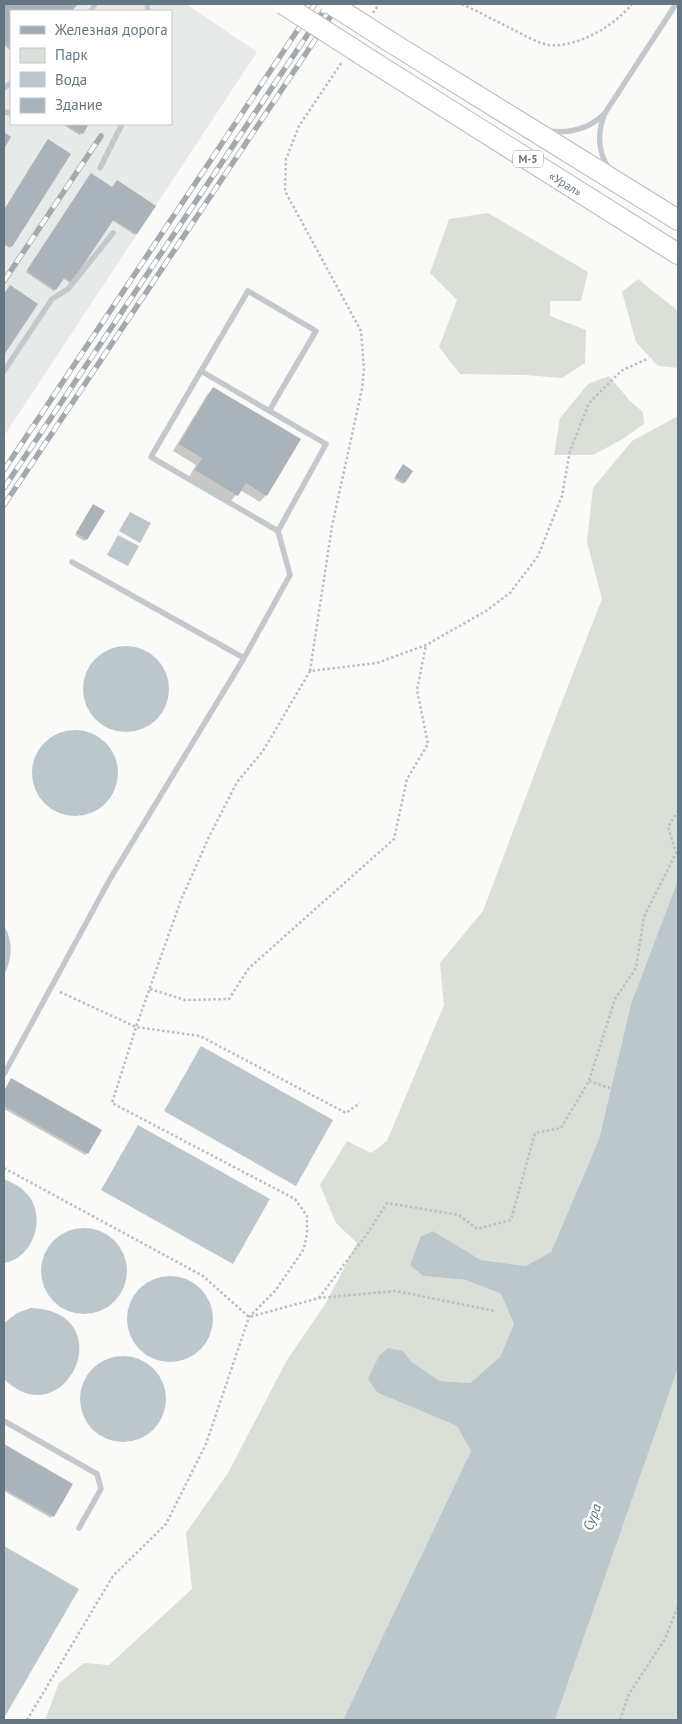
<svg xmlns="http://www.w3.org/2000/svg" width="682" height="1724" font-family="'PT Sans',sans-serif">
	<style>
		.built { fill: #e8e9e9; fill-rule: evenodd }
		.green { fill: #dadfd7 }
		.water { fill: #bbc7cb }
		.shadow { fill: #0003 }
		.building { fill: #aab3b9 }
		.lines { fill: none; stroke-linecap: round; stroke-linejoin: round }
		.highway-casing { stroke: #b4b9bd; stroke-width: 22 }
		.path { stroke: #bbbfc2; stroke-width: 2.5; stroke-dasharray: 2.5 2.5; stroke-linecap: butt }
		.lane { stroke: #c3c8cc; stroke-width: 5.5 }
		.highway { stroke: #fff; stroke-width: 20 }
		.rail-casing { stroke: #a2aab0; stroke-width: 5.5 }
		.rail { stroke: #fff; stroke-width: 4; stroke-dasharray: 11; stroke-linecap: butt }
		.highway-bridge-casing { stroke: #b4b9bd; stroke-width: 22; stroke-linecap: butt }
		.highway-bridge { stroke: #fff; stroke-width: 20 }
		.labels { text-anchor: middle; dominant-baseline: central; stroke-width: 5; stroke-linejoin: round; paint-order: stroke }
		.shield { fill: #fff; stroke: #939fa8; stroke-width: 1 }
		.shield-label { font-size: 11px; font-weight: bold; fill: #657683 }
		.street-label { font-size: 12px; fill: #657683; stroke: #fff }
		.water-label { font-size: 14px; font-style: italic; fill: #60757c; stroke: #fff }
	</style>
	<rect width="100%" height="100%" fill="#fafaf8"/>
	<path class="built" d="M4,4H186L257,52L4,436ZM11,11H171V124H11Z"/>
	<path class="green" d="M488,213L588,272L581,301H550V316L586,330L585,363L562,378L525,375L460,374L439,347L457,300L430,273L449,219Z
		M638,279L678,311V368L658,366L636,342L622,292Z
		M609,376L630,401L643,412L644,424L621,440L593,455H554L560,418L588,384Z
		M678,416V880L631,1004L599,1139L551,1252L526,1266L481,1260L433,1231L421,1236L410,1265L423,1276L466,1280L501,1294L514,1324L500,1357L470,1383L440,1381L412,1362L403,1351L378,1393L457,1426L471,1451L343,1720H45L59,1683L84,1663L109,1665L192,1589L186,1533L228,1473L287,1360L326,1303L357,1243L336,1223L320,1185L347,1141L371,1153L387,1141L444,1005L440,963L483,911L554,722L602,599L587,542L593,488L632,441Z
		M678,1368V1720H555Z"/>
	<path class="water" d="M130,512L151,523L140,543L119,531Z
		M118,535L139,546L128,566L107,555Z
		M83 689a43 43 0 1 1 86 0a43 43 0 1 1-86 0Z
		M32 773a43 43 0 1 1 86 0a43 43 0 1 1-86 0Z
		M678,880V1368L555,1720H343L471,1451L457,1426L378,1393L368,1379L379,1356L388,1348L403,1351L412,1362L440,1381L470,1383L500,1357L514,1324L501,1294L466,1280L423,1276L410,1265L421,1236L433,1231L481,1260L526,1266L551,1252L599,1139L631,1004Z
		M4,925C13,942 13,957 4,975Z
		M201,1046L333,1120L296,1186L164,1111Z
		M138,1125L270,1199L233,1264L101,1190Z
		M4,1179C13,1183 20,1186 27,1194C47,1216 34,1258 4,1263Z
		M41 1271a43 43 0 1 1 86 0a43 43 0 1 1-86 0Z
		M127 1319a43 43 0 1 1 86 0a43 43 0 1 1-86 0Z
		M31,1308C124,1312 65,1439 4,1379V1323L17,1313Z
		M80 1399a43 43 0 1 1 86 0a43 43 0 1 1-86 0Z
		M4,1546L79,1589L4,1718Z"/>
	<path class="shadow" d="M4,4H77L70,11H11V51L4,45Z
		M62,124H88L80,135Z
		M46,142L69,154L10,248L4,245V210Z
		M89,176L136,233L135,235L112,220L71,281L70,283L63,278L54,291L26,272Z
		M8,288L36,304L4,352V295Z
		M213,388L266,495L260,502L240,490L231,501L189,477L196,465L173,451L207,395Z
		M401,468L412,471L403,484L394,479Z
		M92,507L86,539L84,541L75,535Z
		M9,1082L87,1153L85,1155L4,1109V1092Z
		M4,1446L71,1484L51,1518L4,1491Z"/>
	<path class="building" d="M4,4H78L72,11H11V47L6,43L4,47Z
		M67,124H89L83,134Z
		M4,132L11,137L4,149Z
		M48,139L71,154L12,247L4,242V210Z
		M91,173L112,187L117,180L156,206L137,234L114,219L72,282L65,277L56,290L27,270Z
		M10,285L38,304L4,355V294Z
		M213,387L301,439L267,496L246,483L238,496L195,470L202,458L179,444Z
		M403,464L413,471L405,483L395,477Z
		M93,504L105,511L87,540L76,533Z
		M11,1078L102,1130L88,1154L4,1106V1091Z
		M4,1444L73,1484L54,1517L4,1489Z"/>
	<g class="lines">
		<g class="highway-casing">
			<g id="highway">
				<path d="M392,43L678,220"/>
				<path id="s1" d="M378,65L678,254"/>
			</g>
		</g>
		<path class="path" d="M462,4C479,12 496,21 514,30C524,35 537,43 549,45C578,48 615,25 632,4
			M373,13L379,4
			M310,671L332,526L362,389L364,369L361,331L285,191L286,159L299,126L342,62
			M150,989L185,1000L229,999L249,968L394,839L407,779L428,744L417,690L426,645
			M60,992L136,1027L200,1036L346,1113L360,1103
			M589,1081L610,1088
			M4,1168L203,1276L249,1317L319,1298L396,1291L495,1311
			M319,1298L367,1234L387,1203L459,1215L477,1229L511,1220L535,1133L561,1128L589,1081L615,999L636,968L644,917L676,853L668,827L678,811
			M27,1720L113,1576L166,1524L206,1444L249,1317L275,1291L304,1249L307,1233V1216L295,1199L112,1103L136,1027L181,900L209,837L237,782L263,751L310,671L377,663L426,645L486,611L510,593L538,556L562,496L570,451L589,403L621,371L649,358
			M620,1720L629,1694L665,1639L678,1606"/>
		<path class="lane" d="M147,4L148,11
			M91,11L95,4
			M4,88L11,83
			M4,112L11,113
			M547,131C569,134 587,130 603,115
			M100,168L122,124
			M609,169C598,152 597,132 605,113L676,4
			M4,371L52,299L68,289L113,233
			M201,371L248,291L316,331L269,411
			M72,562L244,658
			M4,1074L110,879L244,658L290,575L278,531L151,457L201,371L326,444L278,531
			M4,1421L97,1474L101,1489L79,1528"/>
		<use href="#highway" class="highway"/>
		<g class="rail-casing">
			<path id="rail" d="M4,281L101,136
				M4,470L315,4
				M4,488L328,4
				M4,505L339,4"/>
		</g>
		<use href="#rail" class="rail"/>
		<g class="highway-bridge-casing">
			<path id="highway-bridge" d="M283,4L378,65
				M331,4L392,43"/>
		</g>
		<use href="#highway-bridge" class="highway-bridge"/>
	</g>
	<g class="labels">
		<rect class="shield" x="513" y="150.5" width="30" height="17" rx="4"/>
		<g class="shield-label">
			<text x="528" y="159">М-5</text>
		</g>
		<g class="street-label">
			<text stroke="none"><textPath href="#s1" startOffset="222">«Урал»</textPath></text>
		</g>
		<g class="water-label">
			<text transform="translate(592 1517) rotate(-69)">Сура</text>
		</g>
	</g>
	<rect width="682" height="1724" fill="none" stroke="#657683" stroke-width="10"/>
	<rect x="10" y="10" width="162" height="115" fill="#ffffff" stroke="#c1c8cd"/>
	<rect x="20" y="26" width="25" height="8" fill="#a2aab0" stroke="#c1c8cd"/>
	<text x="55" y="35" font-size="15" fill="#657683">Железная дорога</text>
	<rect x="20" y="48" width="25" height="15" fill="#dadfd7" stroke="#c1c8cd"/>
	<text x="55" y="60" font-size="15" fill="#657683">Парк</text>
	<rect x="20" y="72" width="25" height="15" fill="#bbc7cb" stroke="#c1c8cd"/>
	<text x="55" y="85" font-size="15" fill="#657683">Вода</text>
	<rect x="20" y="98" width="25" height="15" fill="#aab3b9" stroke="#c1c8cd"/>
	<text x="55" y="110" font-size="15" fill="#657683">Здание</text>
</svg>
